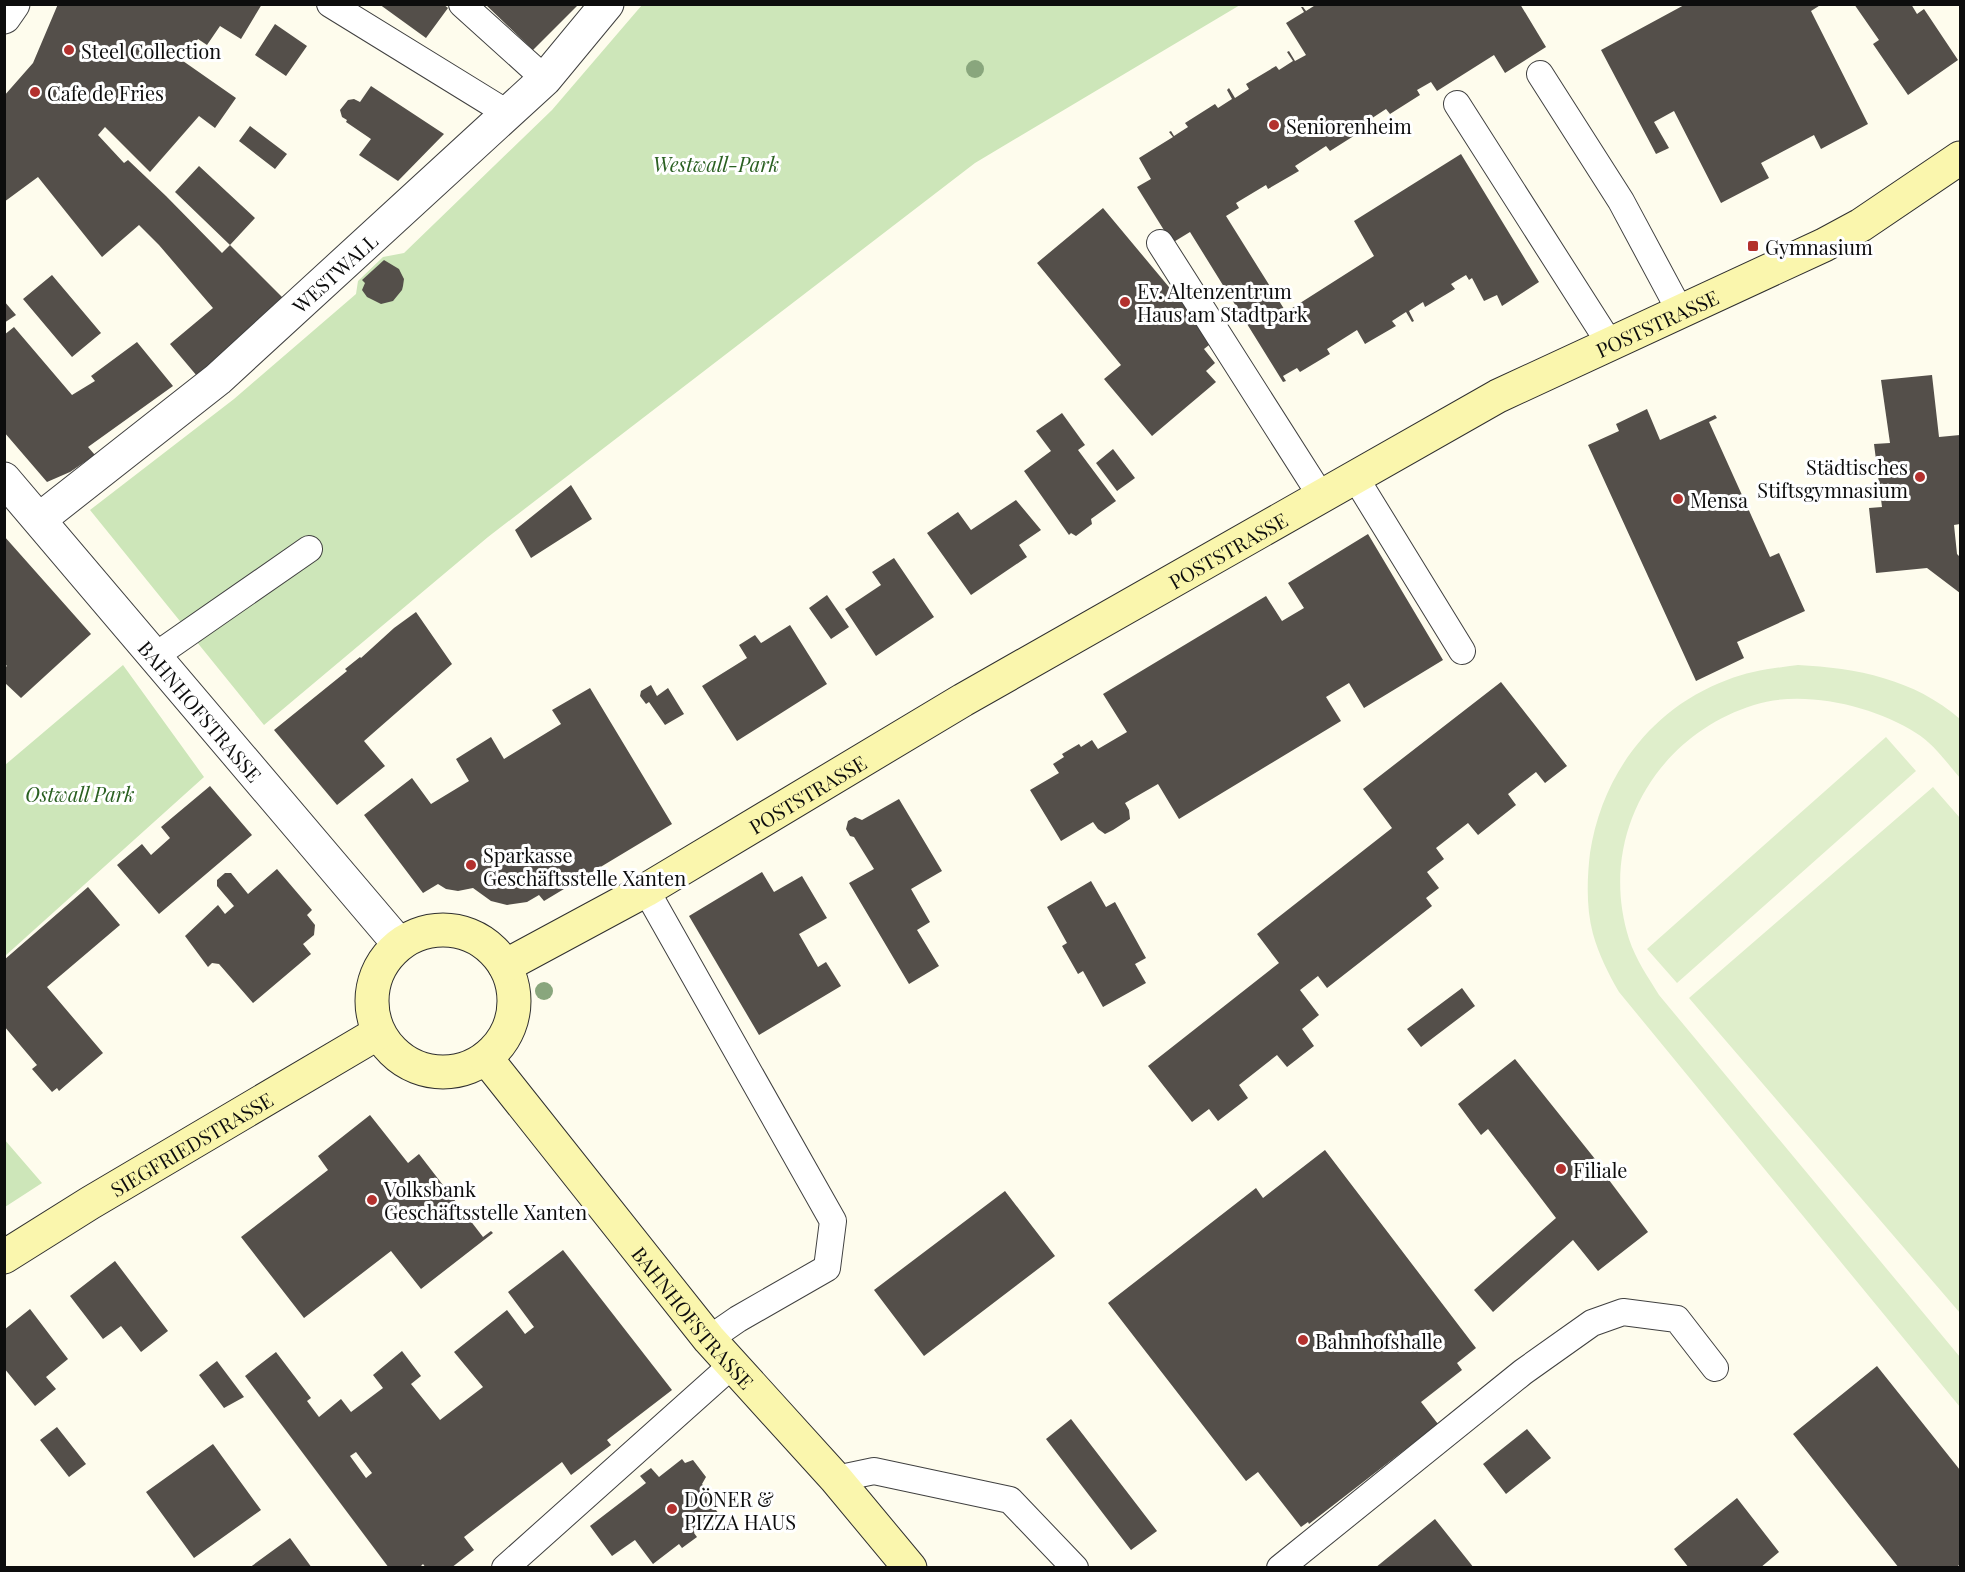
<svg xmlns="http://www.w3.org/2000/svg" width="1965" height="1572" font-family="'Playfair Display',serif">
	<style>
		.green { fill: #cde6b9 }
		.pitch { fill: #dfeecb }
		.building { fill: #544f4a; fill-rule: evenodd }
		.lines { fill: none; stroke-linecap: round; stroke-linejoin: round }
		.lane-casing { stroke: #404040; stroke-width: 28 }
		.street-casing { stroke: #404040; stroke-width: 35 }
		.secondary-casing { stroke: #2f2f2f; stroke-width: 35 }
		.lane { stroke: #fff; stroke-width: 26 }
		.street { stroke: #fff; stroke-width: 33 }
		.secondary { stroke: #faf6ad; stroke-width: 33 }
		.tree { fill: #89a67d }
		.poi-dot { fill: #b3312e; stroke: #fff; stroke-width: 2 }
		.labels { text-anchor: middle; dominant-baseline: central; stroke-width: 6; stroke-linejoin: round; paint-order: stroke }
		.poi-label { font-size: 20px; fill: #0d0d0d; stroke: #fff; text-anchor: start }
		.park-label { font-size: 20px; font-style: italic; fill: #2a6021; stroke: #fff }
		.street-label { font-size: 20px; fill: #0d0d0d; stroke: #fff }
	</style>
	<rect width="100%" height="100%" fill="#fefced"/>
	<path class="green" d="M642,5H1240L975,163L488,537L264,725L90,510L234,399L356,294L358,281L383,257L404,253L552,110Z
		M123,665L204,777L5,956V765Z
		M4,1139L42,1183L5,1207H4Z"/>
	<path class="pitch" d="M1798,665C1857,668 1914,679 1960,719V778C1947,763 1934,744 1916,733C1874,706 1803,689 1754,705C1655,736 1597,838 1629,939C1636,960 1648,977 1659,995L1960,1357V1407L1619,992C1608,973 1599,955 1593,934C1586,908 1587,879 1590,853C1602,774 1652,708 1727,680C1750,671 1774,668 1798,665Z
		M1886,737L1916,771L1677,983L1647,949Z
		M1933,787L1960,818V1313L1689,998Z"/>
	<path class="building" d="M58,4H262L241,39L220,26L207,45L198,39L183,61L236,98L215,128L199,116L150,172L105,127L98,135L124,163L128,160L166,196L222,253L230,245L283,298L197,376L170,344L213,308L159,245L139,225L102,257L38,177L4,202V96L33,63Z
		M379,4H443L448,8L426,38Z
		M485,4H579L533,50Z
		M1317,4H1520L1546,47L1505,73L1494,55L1437,91L1431,82L1417,90L1420,95L1390,114L1386,109L1357,128L1360,132L1330,151L1326,146L1295,166L1299,171L1268,189L1266,185L1236,203L1239,208L1226,216L1286,312L1374,256L1354,221L1461,154L1539,282L1502,306L1497,295L1484,301L1472,278L1469,280L1466,275L1451,284L1455,289L1425,307L1423,302L1409,311L1414,321L1412,322L1406,312L1392,321L1396,326L1365,344L1357,330L1327,349L1330,354L1300,372L1297,368L1283,376L1286,381L1283,382L1190,232L1172,243L1137,187L1151,179L1139,158L1173,137L1169,132L1171,131L1174,136L1188,127L1185,123L1215,104L1218,108L1232,99L1227,90L1229,88L1235,98L1249,89L1246,84L1276,66L1279,70L1293,61L1287,52L1289,51L1295,61L1306,55L1286,23L1304,12L1301,7H1303L1306,11Z
		M1686,4H1822L1811,11L1868,124L1821,149L1814,135L1761,163L1769,178L1721,203L1674,111L1654,122L1669,148L1656,154L1601,50Z
		M1854,4H1911L1917,14L1924,9L1958,60L1908,95L1873,44L1879,40Z
		M275,24L307,46L286,76L255,55Z
		M371,86L444,134L398,181L359,155L371,139L346,122L347,120L342,117L340,110L348,100L354,99L360,102Z
		M250,126L287,154L275,169L239,141Z
		M199,166L255,218L230,245L175,192Z
		M1103,208L1214,341L1204,349L1215,363L1206,371L1216,382L1152,436L1104,379L1121,365L1037,263Z
		M384,260L399,269L404,279L403,286L402,290L393,301L381,304L367,297L362,290L365,283L362,280Z
		M52,275L101,333L72,357L23,299Z
		M4,301L16,315L4,323Z
		M14,327L72,395L95,381L91,376L137,342L173,386L88,447L95,455L70,472L47,482L4,432V335Z
		M1932,375L1939,437L1960,435V524L1954,525L1957,554L1960,557V593L1927,568L1876,573L1869,508L1882,507L1874,444L1890,443L1881,380Z
		M1647,409L1660,440L1715,415L1717,418L1709,422L1770,557L1779,553L1805,611L1737,642L1744,658L1696,681L1588,445L1619,431L1616,424Z
		M1062,413L1085,445L1078,450L1116,501L1091,519L1092,524L1076,536L1071,533L1069,535L1024,471L1051,451L1036,431Z
		M1113,449L1135,478L1117,491L1096,463Z
		M571,485L592,519L531,558L515,530Z
		M1016,500L1041,530L1019,545L1027,557L971,595L927,533L958,512L971,530Z
		M1368,534L1443,660L1364,708L1349,683L1326,697L1341,721L1179,819L1158,784L1125,803L1129,810L1130,819L1113,830L1105,834L1098,829L1093,822L1061,841L1030,790L1059,773L1053,764L1064,757L1062,754L1079,744L1081,747L1092,740L1098,749L1127,732L1103,694L1266,596L1282,621L1304,608L1288,583Z
		M4,536L91,634L21,698L4,682V668L7,666L4,663Z
		M894,558L934,617L876,656L845,609L881,585L872,572Z
		M827,595L849,627L831,639L809,608Z
		M416,612L452,664L364,741L385,766L337,805L274,730L347,671L345,669L360,657L361,658L394,628Z
		M790,625L827,684L737,741L702,686L747,658L739,645L755,635L761,643Z
		M1501,682L1567,766L1545,783L1536,772L1508,794L1516,805L1478,835L1468,823L1436,848L1444,859L1427,872L1439,888L1426,898L1432,906L1327,988L1318,976L1300,990L1319,1015L1302,1029L1314,1046L1287,1067L1277,1055L1239,1085L1248,1098L1218,1121L1209,1109L1192,1122L1148,1066L1279,963L1257,934L1392,828L1363,789Z
		M651,685L657,696L668,688L684,714L665,725L649,702L646,704L640,696L641,691Z
		M590,688L672,824L544,901L539,895L527,902L507,905L491,901L473,888L458,891L446,889L438,884L423,893L364,815L412,778L431,804L469,781L456,759L491,737L504,759L561,724L552,710Z
		M210,786L252,835L159,914L117,865L142,844L151,855L170,838L161,827Z
		M899,799L942,871L911,889L930,922L917,930L939,966L909,984L849,883L874,869L854,837L850,836L846,829L848,821L855,817L862,820Z
		M277,869L312,910L307,915L315,925L314,935L303,944L311,954L253,1003L219,964L212,963L208,967L185,936L218,905L225,914L234,906L217,886V880L225,873H231L248,894Z
		M762,872L774,892L802,876L827,918L799,934L818,967L826,962L841,986L759,1035L689,916Z
		M1091,881L1106,907L1115,902L1146,958L1135,964L1146,983L1103,1007L1083,971L1078,974L1062,946L1067,943L1047,907Z
		M88,887L120,925L47,987L103,1053L59,1091L57,1088L52,1092L32,1069L37,1065L4,1026V960Z
		M1462,988L1475,1006L1421,1047L1407,1029Z
		M1515,1059L1611,1179L1609,1180L1648,1232L1598,1271L1573,1240L1493,1312L1474,1290L1556,1218L1488,1129L1481,1135L1458,1104Z
		M370,1115L408,1163L419,1154L483,1237L491,1231L493,1233L421,1289L391,1251L304,1318L241,1237L328,1170L318,1156Z
		M1325,1150L1476,1348L1457,1363L1462,1370L1421,1402L1438,1424L1309,1524L1308,1522L1301,1527L1258,1472L1246,1481L1108,1303L1256,1188L1263,1198Z
		M1005,1191L1055,1256L924,1356L874,1290Z
		M563,1250L672,1390L607,1440L611,1445L571,1475L562,1462L464,1537L474,1550L451,1568H426L423,1564L419,1568H389L245,1376L276,1352L311,1398L307,1401L319,1417L341,1399L351,1412L383,1388L373,1375L402,1351L421,1376L411,1384L440,1420L483,1387L454,1352L507,1310L525,1334L534,1327L508,1292ZM356,1452L372,1473L366,1478L350,1456Z
		M115,1261L168,1331L141,1352L121,1326L103,1339L70,1296Z
		M30,1309L68,1359L46,1377L56,1389L35,1406L4,1368V1330Z
		M217,1361L244,1397L224,1408L199,1375Z
		M1877,1366L1960,1470V1564L1956,1568H1899L1793,1434Z
		M1071,1419L1157,1531L1131,1550L1046,1439Z
		M57,1427L86,1464L69,1477L40,1440Z
		M1527,1429L1551,1458L1506,1494L1483,1464Z
		M213,1444L261,1510L194,1558L146,1492Z
		M682,1459L685,1463L693,1460L706,1477L702,1484L705,1488L701,1490L719,1514L694,1533L697,1537L682,1548L679,1544L653,1564L635,1540L612,1556L590,1526L646,1483L640,1476L651,1468L659,1477Z
		M1737,1498L1779,1552L1760,1568H1689L1674,1549Z
		M1435,1519L1474,1568H1375Z
		M290,1538L312,1568H249Z"/>
	<g class="lines">
		<g class="lane-casing">
			<path id="lane" d="M330,4L507,113
				M462,4L545,79
				M1540,74L1621,201L1680,311
				M1457,104L1610,344
				M1160,243L1321,496
				M1355,477L1462,651
				M155,656L309,549
				M646,890L833,1221L827,1268L738,1319L709,1339
				M836,1479L874,1471L1010,1500L1075,1568
				M505,1568L731,1366
				M1280,1568L1523,1372L1592,1323L1623,1312L1677,1319L1715,1368"/>
		</g>
		<g class="street-casing">
			<g id="street">
				<path d="M4,17L13,4"/>
				<path id="s1" d="M4,479L399,944"/>
				<path id="s2" d="M40,519L218,379L545,79L607,4"/>
			</g>
		</g>
		<g class="secondary-casing">
			<g id="secondary">
				<circle cx="443" cy="1001" r="71"/>
				<path id="s3" d="M505,966L646,890L963,700L1498,396L1824,245L1861,225L1960,158"/>
				<path id="s4" d="M486,1058L709,1339L836,1479L910,1568"/>
				<path id="s5" d="M4,1257L90,1203L378,1033"/>
			</g>
		</g>
		<use href="#lane" class="lane"/>
		<use href="#street" class="street"/>
		<use href="#secondary" class="secondary"/>
	</g>
	<g class="tree">
		<circle cx="975" cy="69" r="9"/>
		<circle cx="544" cy="991" r="9"/>
	</g>
	<g class="poi-dot">
		<circle cx="69" cy="50" r="6"/>
		<circle cx="35" cy="92" r="6"/>
		<circle cx="1274" cy="125" r="6"/>
		<rect x="1747" y="240" width="12" height="12" rx="3"/>
		<circle cx="1125" cy="302" r="6"/>
		<circle cx="1920" cy="477" r="6"/>
		<circle cx="1678" cy="499" r="6"/>
		<circle cx="471" cy="865" r="6"/>
		<circle cx="1561" cy="1169" r="6"/>
		<circle cx="372" cy="1200" r="6"/>
		<circle cx="1303" cy="1340" r="6"/>
		<circle cx="672" cy="1509" r="6"/>
	</g>
	<g class="labels">
		<g class="poi-label">
			<text x="81" y="50">Steel Collection</text>
			<text x="47" y="92">Cafe de Fries</text>
			<text x="1286" y="125">Seniorenheim</text>
			<text x="1765" y="246">Gymnasium</text>
			<text x="1137" y="290">Ev. Altenzentrum<tspan x="1137" dy="23">Haus am Stadtpark</tspan></text>
			<text x="1908" y="466" text-anchor="end">Städtisches<tspan x="1908" dy="23">Stiftsgymnasium</tspan></text>
			<text x="1690" y="499">Mensa</text>
			<text x="483" y="854">Sparkasse<tspan x="483" dy="23">Geschäftsstelle Xanten</tspan></text>
			<text x="1573" y="1169">Filiale</text>
			<text x="384" y="1188">Volksbank<tspan x="384" dy="23">Geschäftsstelle Xanten</tspan></text>
			<text x="1315" y="1340">Bahnhofshalle</text>
			<text x="684" y="1498">DÖNER &amp;<tspan x="684" dy="23">PIZZA HAUS</tspan></text>
		</g>
		<g class="park-label">
			<text x="716" y="163">Westwall-Park</text>
			<text x="80" y="793">Ostwall Park</text>
		</g>
		<g class="street-label">
			<text stroke="none"><textPath href="#s2" startOffset="384">WESTWALL</textPath></text>
			<text stroke="none"><textPath href="#s3" startOffset="1320">POSTSTRASSE</textPath></text>
			<text stroke="none"><textPath href="#s3" startOffset="834">POSTSTRASSE</textPath></text>
			<text stroke="none"><textPath href="#s1" startOffset="304">BAHNHOFSTRASSE</textPath></text>
			<text stroke="none"><textPath href="#s3" startOffset="348">POSTSTRASSE</textPath></text>
			<text stroke="none"><textPath href="#s5" startOffset="219">SIEGFRIEDSTRASSE</textPath></text>
			<text stroke="none"><textPath href="#s4" startOffset="332">BAHNHOFSTRASSE</textPath></text>
		</g>
	</g>
	<rect width="1965" height="1572" fill="none" stroke="#0d0d0d" stroke-width="12"/>
</svg>
